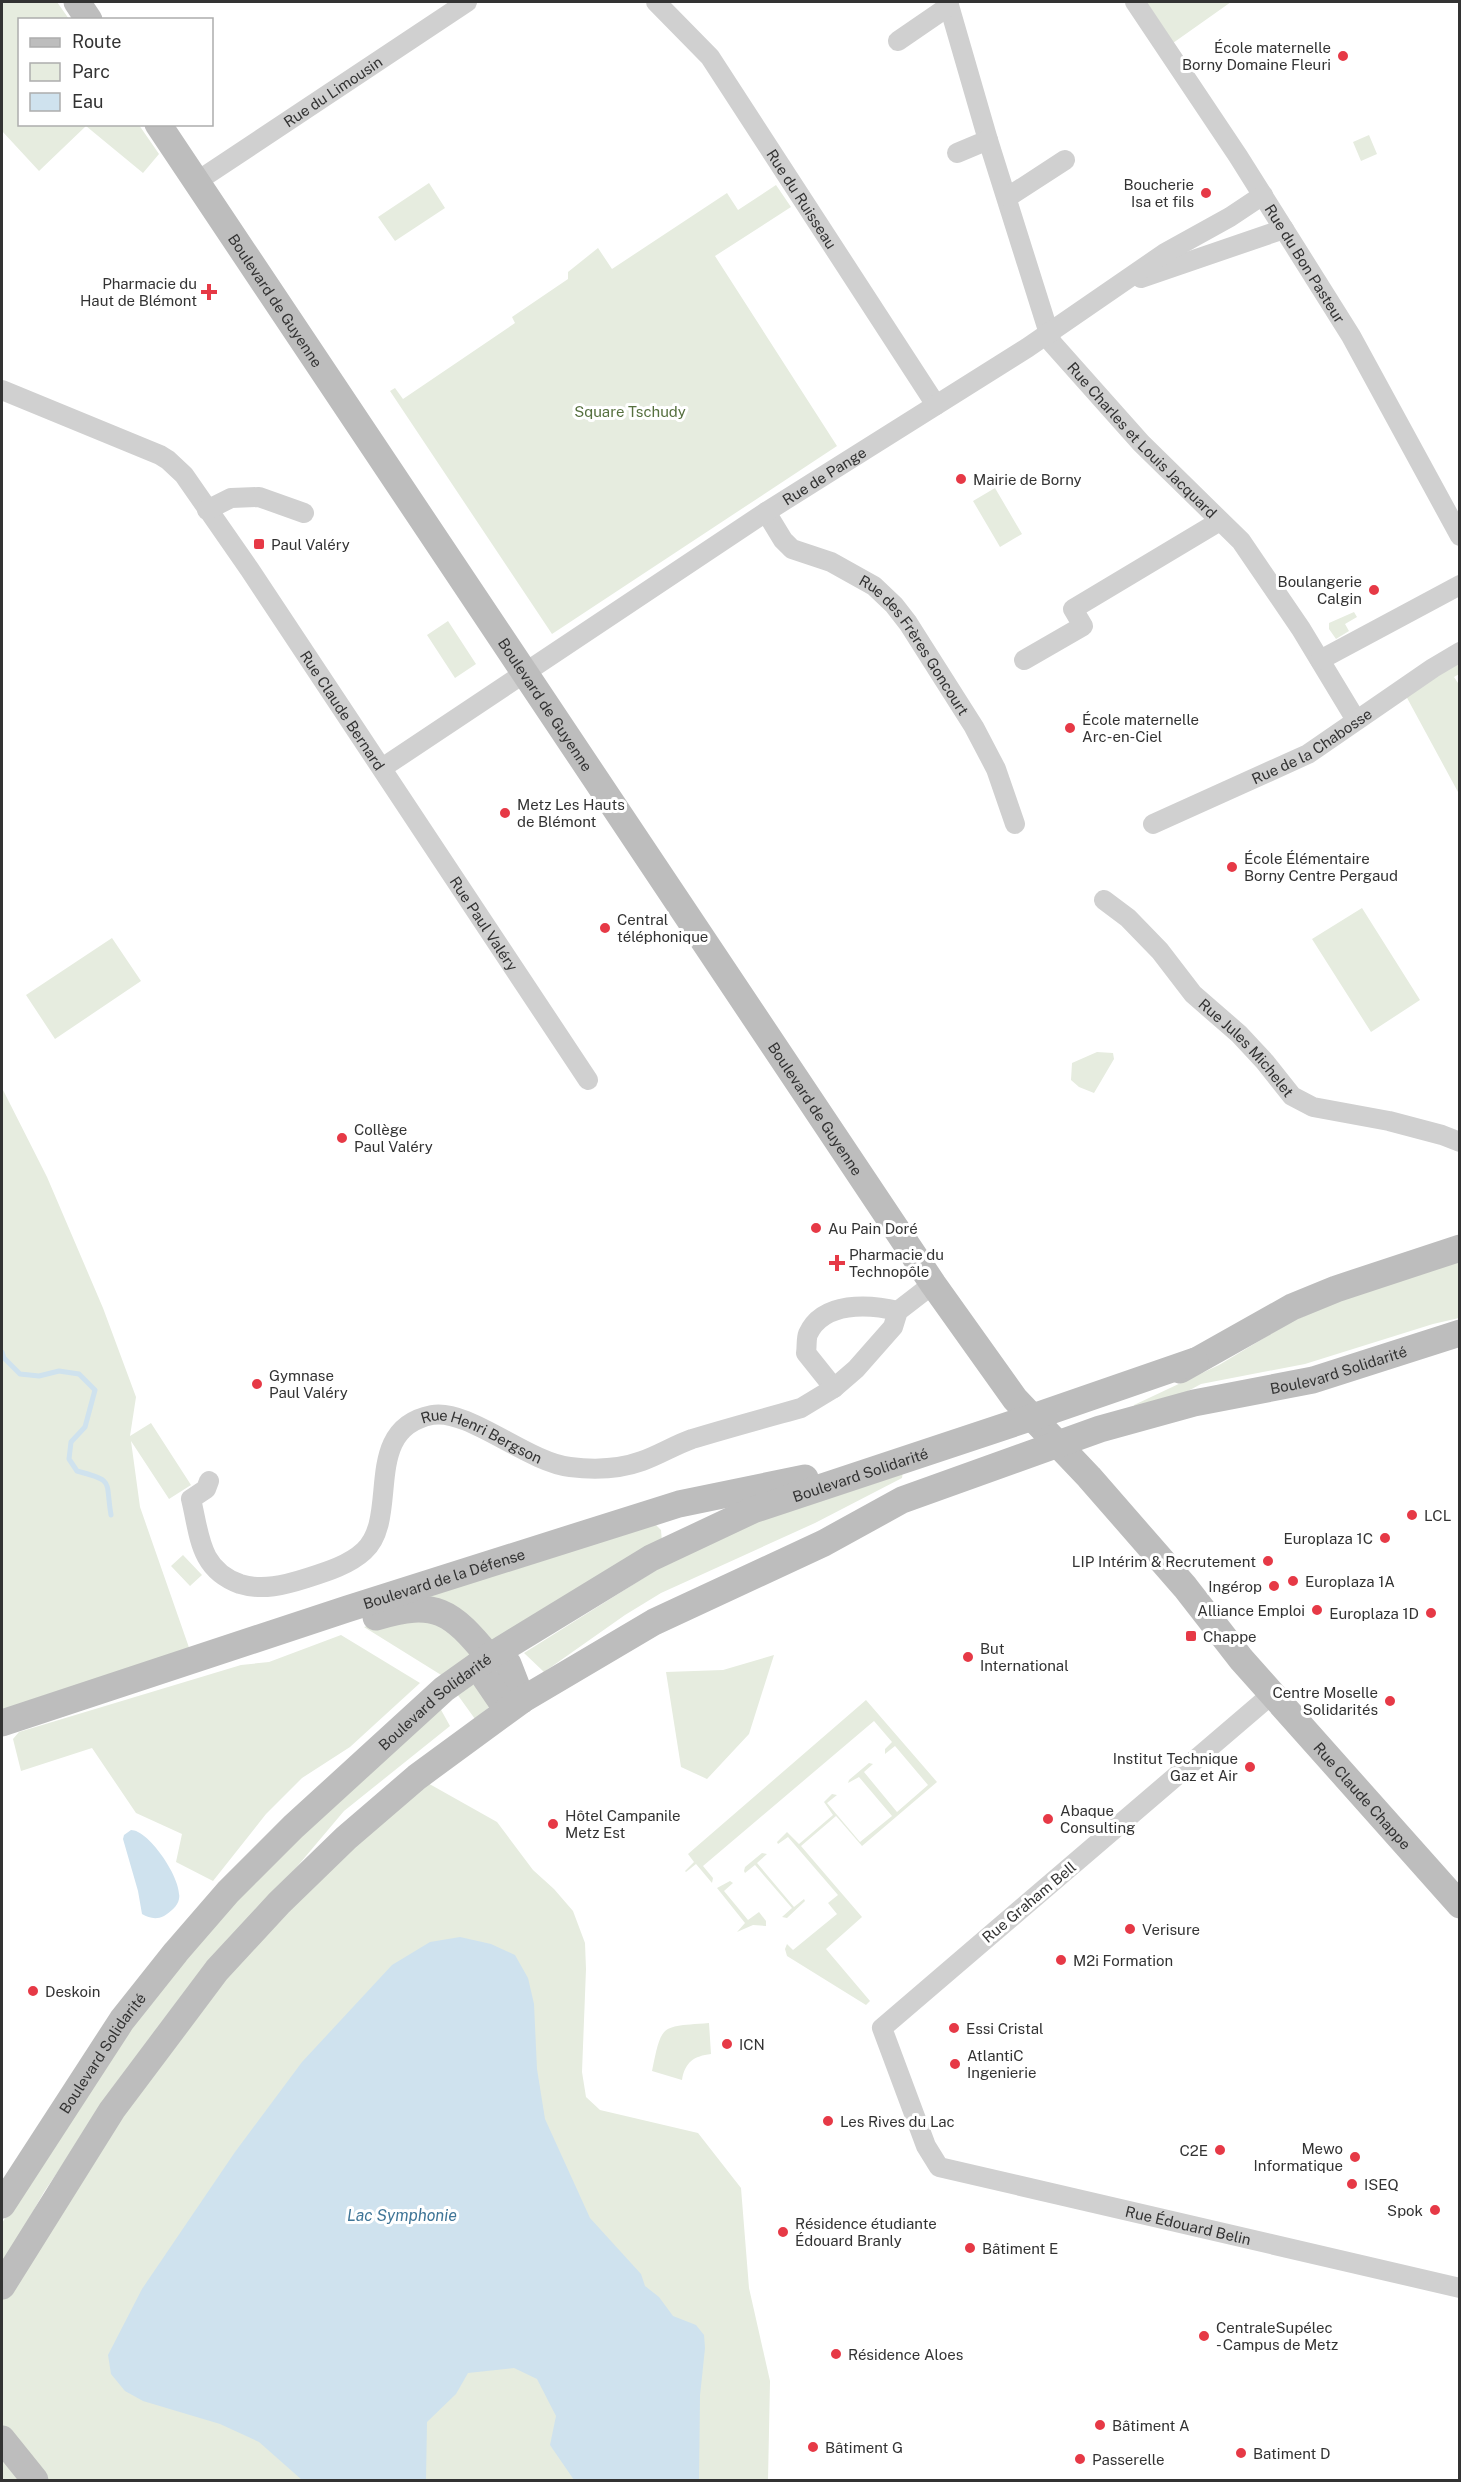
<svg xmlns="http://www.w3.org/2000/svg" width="1461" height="2482" font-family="'Public Sans',sans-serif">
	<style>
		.green { fill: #e6ecdf }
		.water { fill: #cfe2ee }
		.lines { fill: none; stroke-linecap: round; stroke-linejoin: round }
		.stream { stroke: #cfe2ee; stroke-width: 5 }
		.street { stroke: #d0d0d0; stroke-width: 20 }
		.secondary { stroke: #bdbdbd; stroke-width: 27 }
		.poi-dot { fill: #e63946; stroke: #fff; stroke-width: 2 }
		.labels { text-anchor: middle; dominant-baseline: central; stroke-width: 6; stroke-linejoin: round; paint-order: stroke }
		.poi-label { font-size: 15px; fill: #333; stroke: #fff; text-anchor: start }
		.street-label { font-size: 15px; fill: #333; stroke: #fff }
		.park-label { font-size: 15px; fill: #56703f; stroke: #fff }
		.water-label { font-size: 16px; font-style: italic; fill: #3f7597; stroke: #fff }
	</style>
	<rect width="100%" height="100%" fill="#fff"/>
	<path class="green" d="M2,2H57L69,19L20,20V124L139,125L159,154L143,173L86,126L39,171L2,131Z
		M1146,2H1231L1173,43Z
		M1369,135L1377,154L1361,161L1353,142Z
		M429,183L445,208L395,241L378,217Z
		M776,185L791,207L715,256L837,446L552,634L390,391L395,388L403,399L515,323L512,317L568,279V272L598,248L612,269L727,193L738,210Z
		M995,488L1022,534L1000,547L973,501Z
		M1354,612L1357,617L1345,624L1349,631L1336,639L1329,629V623Z
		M448,621L476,664L455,678L427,635Z
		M1459,662V674L1454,677L1460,686L1458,792L1406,696Z
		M1362,908L1420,1000L1371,1032L1312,939Z
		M112,938L141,981L55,1039L26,995Z
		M1097,1052L1113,1053L1114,1059L1094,1093L1079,1087L1071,1080L1072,1063Z
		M2,1088L47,1177L103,1308L136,1397L130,1436L151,1423L191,1485L169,1499L131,1441L140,1507L193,1659L2,1723Z
		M1459,1258V1318L1433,1324L1305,1364L1201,1384L1175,1398L1135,1409L1134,1405L1219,1365L1291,1322L1340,1300Z
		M903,1471L902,1478L815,1523L661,1593L625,1615L544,1672L524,1653L669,1562L757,1520Z
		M656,1525L661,1530L662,1542L493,1643L429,1603L428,1588Z
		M183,1555L202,1575L190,1586L171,1566Z
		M393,1618L447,1625L472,1656L446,1678L364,1627Z
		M341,1635L420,1683L350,1747L302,1778L266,1814L213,1881L176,1862L182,1834L136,1813L92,1748L21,1771L13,1739L19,1732L241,1665L269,1662Z
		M774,1655L749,1734L707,1779L681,1767L666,1672L723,1670Z
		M471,1685H477L494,1703L475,1719L457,1694Z
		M866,1700L937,1782L862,1846L836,1816L801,1846L862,1917L826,1949L870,2001L866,2005L787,1956L785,1949L787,1944L793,1950L837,1914L828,1903L838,1895L788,1837L778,1844L777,1842L787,1832L799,1844L833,1815L824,1802L832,1794L837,1795L827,1803L860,1842L892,1816L859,1777L848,1783L849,1780L869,1763L873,1764L864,1772L897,1812L928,1785L895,1746L885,1754V1749L892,1742L874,1721L703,1866L713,1878L712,1883L696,1864L686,1872L685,1871L694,1862L688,1854Z
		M440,1708L450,1726L344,1811L132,2062L44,2192L2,2266V2223L116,2047L199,1938L281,1855Z
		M417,1777L497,1822L533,1870L554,1889L573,1911L585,1943L586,1969L582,2072L586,2097L600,2110L698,2133L741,2188L749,2288L770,2381L768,2480H2V2286L148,2059Z
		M762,1853L767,1854L757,1863L794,1907L804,1899L805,1901L787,1918L782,1917L792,1908L755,1865L745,1873L744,1871L745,1867Z
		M730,1881L733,1883L724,1891L748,1920L759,1912L766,1921V1926L753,1925L737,1932L745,1923L717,1888Z
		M709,2023L711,2054C694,2056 685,2062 682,2080L652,2071C662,2023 660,2027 709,2023Z"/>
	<path class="water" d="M131,1830C149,1830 183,1880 179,1899C178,1906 170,1912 164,1916C156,1920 149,1918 142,1914L138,1891L123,1839L124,1835Z
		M460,1937L491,1944L515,1955L528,1978L534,2004L537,2069L545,2119L590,2218L641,2274L645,2286L659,2297L673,2316L696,2325L704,2335L705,2348L700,2396L699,2480H574L550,2445L556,2416L537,2379L514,2368L468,2373L456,2394L427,2422L426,2480H302L259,2442L220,2424L143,2401L125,2391L111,2374L108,2355L142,2289L235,2152L302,2062L392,1965L430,1942Z"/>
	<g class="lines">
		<path class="stream" d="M2,1352L4,1358L20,1374L39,1376L59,1371L79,1374L95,1390L85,1427L71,1442L69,1459L77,1471C115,1481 105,1480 111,1515"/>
		<g class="street">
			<path id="s1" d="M656,2L710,57L936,405"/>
			<path id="s2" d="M948,2L988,140L1052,343L1141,443L1241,541L1301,629L1356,720"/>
			<path id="s3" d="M1135,2L1238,156L1351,336L1460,536"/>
			<path d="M898,41L949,6"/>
			<path d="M957,153L988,140"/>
			<path id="s4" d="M196,182L467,2"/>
			<path d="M1008,197L1065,160"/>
			<path d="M1141,278L1284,229"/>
			<path id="s5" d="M2,390L160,455L168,460L184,475L250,570L588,1080"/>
			<path d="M207,510L231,498L259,497L304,513"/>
			<path id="s6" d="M766,512L783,540L792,549L831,562L874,586L894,605L908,623L974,727L996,769L1015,824"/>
			<path d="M1024,660L1083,626L1073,609L1220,521"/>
			<path d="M1320,660L1460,585"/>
			<path id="s7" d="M382,768L766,512L1027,348L1165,253L1230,217L1263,195"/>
			<path id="s8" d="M1153,824L1308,754L1433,668L1460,652"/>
			<path id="s9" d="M1104,900L1128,918L1160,951L1193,994L1239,1034L1265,1062L1292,1096L1313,1107L1389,1121L1442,1135L1460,1142"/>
			<path d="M834,1388L806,1353C807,1348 806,1339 808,1334C823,1301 869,1304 898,1311"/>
			<path id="s10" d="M209,1481L206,1489L191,1499C200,1536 199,1569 240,1584C262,1591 285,1585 307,1578C326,1572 349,1565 364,1551C401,1517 360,1429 432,1415C468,1408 527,1462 570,1467C594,1470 620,1469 642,1461C659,1455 675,1445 692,1439C728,1428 765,1418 801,1408L834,1388L856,1369L893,1327L898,1311L933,1284"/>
			<path id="s11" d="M1272,1694L882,2028L926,2146L939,2167L1460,2288"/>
		</g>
		<g class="secondary">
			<path d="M77,2L89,20"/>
			<path id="s12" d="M158,124L933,1284L1015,1399L1089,1477L1185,1587L1241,1659L1460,1905"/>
			<path d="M1180,1370L1292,1307L1336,1289L1460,1248"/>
			<path d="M376,1617C436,1599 451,1611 489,1657"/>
			<path d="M498,1652L508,1664L522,1700"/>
			<path d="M477,1666L507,1710"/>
			<path id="s13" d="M2,1723L347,1609L679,1504L805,1478"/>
			<path id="s14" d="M2,2205L122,2020L176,1952L228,1892L293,1827L444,1689L489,1657L651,1558L753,1510L1033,1417L1195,1361"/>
			<path id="s15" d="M2,2286L112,2110L217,1970L279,1903L346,1838L417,1777L522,1700L654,1622L824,1543L902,1500L1100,1429L1194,1403L1313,1380L1460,1333"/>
			<path d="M2,2439L35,2480"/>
		</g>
	</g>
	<g class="poi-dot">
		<circle cx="1343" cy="56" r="6"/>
		<circle cx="1206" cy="193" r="6"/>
		<path d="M206 283h6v6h6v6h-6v6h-6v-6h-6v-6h6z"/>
		<circle cx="961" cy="479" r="6"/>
		<rect x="253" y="538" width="12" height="12" rx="3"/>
		<circle cx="1374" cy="590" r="6"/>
		<circle cx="1070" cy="728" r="6"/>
		<circle cx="505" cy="813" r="6"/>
		<circle cx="1232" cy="867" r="6"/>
		<circle cx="605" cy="928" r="6"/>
		<circle cx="342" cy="1138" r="6"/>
		<circle cx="816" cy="1228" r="6"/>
		<path d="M834 1254h6v6h6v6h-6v6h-6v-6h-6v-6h6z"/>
		<circle cx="257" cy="1384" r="6"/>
		<circle cx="1412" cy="1515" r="6"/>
		<circle cx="1385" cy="1538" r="6"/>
		<circle cx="1268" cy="1561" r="6"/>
		<circle cx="1293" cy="1581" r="6"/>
		<circle cx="1274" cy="1586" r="6"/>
		<circle cx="1317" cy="1610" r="6"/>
		<circle cx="1431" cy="1613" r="6"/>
		<rect x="1185" y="1630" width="12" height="12" rx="3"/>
		<circle cx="968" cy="1657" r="6"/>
		<circle cx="1390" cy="1701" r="6"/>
		<circle cx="1250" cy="1767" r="6"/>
		<circle cx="1048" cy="1819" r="6"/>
		<circle cx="553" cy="1824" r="6"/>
		<circle cx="1130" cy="1929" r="6"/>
		<circle cx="1061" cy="1960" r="6"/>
		<circle cx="33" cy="1991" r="6"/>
		<circle cx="954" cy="2028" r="6"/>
		<circle cx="727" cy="2044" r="6"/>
		<circle cx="955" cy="2064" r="6"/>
		<circle cx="828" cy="2121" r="6"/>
		<circle cx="1220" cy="2150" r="6"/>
		<circle cx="1355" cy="2157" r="6"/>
		<circle cx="1352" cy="2184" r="6"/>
		<circle cx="1435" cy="2210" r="6"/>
		<circle cx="783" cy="2232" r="6"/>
		<circle cx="970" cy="2248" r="6"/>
		<circle cx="1204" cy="2336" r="6"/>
		<circle cx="836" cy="2354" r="6"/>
		<circle cx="1100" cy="2425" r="6"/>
		<circle cx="813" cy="2447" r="6"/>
		<circle cx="1241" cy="2453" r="6"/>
		<circle cx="1080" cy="2459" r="6"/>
	</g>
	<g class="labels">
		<g class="poi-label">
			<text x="1331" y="47" text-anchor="end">École maternelle<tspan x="1331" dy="17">Borny Domaine Fleuri</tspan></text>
			<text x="1194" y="184" text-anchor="end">Boucherie<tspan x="1194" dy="17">Isa et fils</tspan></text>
			<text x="197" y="283" text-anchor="end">Pharmacie du<tspan x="197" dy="17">Haut de Blémont</tspan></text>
			<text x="973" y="479">Mairie de Borny</text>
			<text x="271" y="544">Paul Valéry</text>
			<text x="1362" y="581" text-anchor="end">Boulangerie<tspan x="1362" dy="17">Calgin</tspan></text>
			<text x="1082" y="719">École maternelle<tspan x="1082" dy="17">Arc-en-Ciel</tspan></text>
			<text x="517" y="804">Metz Les Hauts<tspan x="517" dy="17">de Blémont</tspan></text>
			<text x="1244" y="858">École Élémentaire<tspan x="1244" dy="17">Borny Centre Pergaud</tspan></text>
			<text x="617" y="919">Central<tspan x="617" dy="17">téléphonique</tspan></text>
			<text x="354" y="1129">Collège<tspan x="354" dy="17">Paul Valéry</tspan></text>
			<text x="828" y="1228">Au Pain Doré</text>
			<text x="849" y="1254">Pharmacie du<tspan x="849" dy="17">Technopôle</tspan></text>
			<text x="269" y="1375">Gymnase<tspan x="269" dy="17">Paul Valéry</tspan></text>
			<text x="1424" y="1515">LCL</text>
			<text x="1373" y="1538" text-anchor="end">Europlaza 1C</text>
			<text x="1256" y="1561" text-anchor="end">LIP Intérim &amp; Recrutement</text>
			<text x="1305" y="1581">Europlaza 1A</text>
			<text x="1262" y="1586" text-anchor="end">Ingérop</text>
			<text x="1305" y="1610" text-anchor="end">Alliance Emploi</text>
			<text x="1419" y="1613" text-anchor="end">Europlaza 1D</text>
			<text x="1203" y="1636">Chappe</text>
			<text x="980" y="1648">But<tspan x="980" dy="17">International</tspan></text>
			<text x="1378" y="1692" text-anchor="end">Centre Moselle<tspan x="1378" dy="17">Solidarités</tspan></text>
			<text x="1238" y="1758" text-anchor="end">Institut Technique<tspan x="1238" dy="17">Gaz et Air</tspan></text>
			<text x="1060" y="1810">Abaque<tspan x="1060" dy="17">Consulting</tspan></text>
			<text x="565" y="1815">Hôtel Campanile<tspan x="565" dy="17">Metz Est</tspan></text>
			<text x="1142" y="1929">Verisure</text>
			<text x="1073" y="1960">M2i Formation</text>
			<text x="45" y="1991">Deskoin</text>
			<text x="966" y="2028">Essi Cristal</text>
			<text x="739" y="2044">ICN</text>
			<text x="967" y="2055">AtlantiC<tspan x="967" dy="17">Ingenierie</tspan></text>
			<text x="840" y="2121">Les Rives du Lac</text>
			<text x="1343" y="2148" text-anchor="end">Mewo<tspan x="1343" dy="17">Informatique</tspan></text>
			<text x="1208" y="2150" text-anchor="end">C2E</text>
			<text x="1364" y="2184">ISEQ</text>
			<text x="1423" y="2210" text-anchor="end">Spok</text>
			<text x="795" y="2223">Résidence étudiante<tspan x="795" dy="17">Édouard Branly</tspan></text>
			<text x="982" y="2248">Bâtiment E</text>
			<text x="1216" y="2327">CentraleSupélec<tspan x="1216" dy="17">- Campus de Metz</tspan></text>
			<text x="848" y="2354">Résidence Aloes</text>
			<text x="1112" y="2425">Bâtiment A</text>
			<text x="825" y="2447">Bâtiment G</text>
			<text x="1253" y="2453">Batiment D</text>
			<text x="1092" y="2459">Passerelle</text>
		</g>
		<g class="street-label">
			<text stroke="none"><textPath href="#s4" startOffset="164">Rue du Limousin</textPath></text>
			<text stroke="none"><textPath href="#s1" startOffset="246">Rue du Ruisseau</textPath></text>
			<text stroke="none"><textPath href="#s3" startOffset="312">Rue du Bon Pasteur</textPath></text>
			<text stroke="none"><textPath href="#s12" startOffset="212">Boulevard de Guyenne</textPath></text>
			<text stroke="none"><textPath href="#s2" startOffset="489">Rue Charles et Louis Jacquard</textPath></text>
			<text stroke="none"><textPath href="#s7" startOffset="530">Rue de Pange</textPath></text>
			<text stroke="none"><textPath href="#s6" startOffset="207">Rue des Frères Goncourt</textPath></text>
			<text stroke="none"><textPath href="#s5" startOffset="486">Rue Claude Bernard</textPath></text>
			<text stroke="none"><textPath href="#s12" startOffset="698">Boulevard de Guyenne</textPath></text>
			<text stroke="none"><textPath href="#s8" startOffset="177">Rue de la Chabosse</textPath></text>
			<text stroke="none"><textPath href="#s5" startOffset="742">Rue Paul Valéry</textPath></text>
			<text stroke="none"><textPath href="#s9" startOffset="206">Rue Jules Michelet</textPath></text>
			<text stroke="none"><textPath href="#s12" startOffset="1184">Boulevard de Guyenne</textPath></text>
			<text stroke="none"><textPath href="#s15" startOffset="1677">Boulevard Solidarité</textPath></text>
			<text stroke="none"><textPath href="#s10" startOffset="480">Rue Henri Bergson</textPath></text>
			<text stroke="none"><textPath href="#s14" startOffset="1154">Boulevard Solidarité</textPath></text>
			<text stroke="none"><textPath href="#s13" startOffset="465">Boulevard de la Défense</textPath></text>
			<text stroke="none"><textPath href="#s14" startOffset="668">Boulevard Solidarité</textPath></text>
			<text stroke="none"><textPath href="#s12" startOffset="2064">Rue Claude Chappe</textPath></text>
			<text transform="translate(1029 1902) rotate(-40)">Rue Graham Bell</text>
			<text stroke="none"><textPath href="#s14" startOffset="182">Boulevard Solidarité</textPath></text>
			<text stroke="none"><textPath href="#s11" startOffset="920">Rue Édouard Belin</textPath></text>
		</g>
		<g class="park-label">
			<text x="630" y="411">Square Tschudy</text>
		</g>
		<g class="water-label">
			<text x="402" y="2215">Lac Symphonie</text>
		</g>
	</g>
	<rect width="1461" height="2482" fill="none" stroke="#333333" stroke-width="6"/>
	<rect x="18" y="18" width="195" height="108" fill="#ffffff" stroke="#adadad" stroke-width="1.5"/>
	<rect x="30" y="38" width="30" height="9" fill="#bdbdbd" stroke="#adadad" stroke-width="1.5"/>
	<text x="72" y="48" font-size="18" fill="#333333">Route</text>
	<rect x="30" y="63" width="30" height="18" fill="#e6ecdf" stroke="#adadad" stroke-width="1.5"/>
	<text x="72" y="78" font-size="18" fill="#333333">Parc</text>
	<rect x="30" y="93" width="30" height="18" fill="#cfe2ee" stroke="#adadad" stroke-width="1.5"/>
	<text x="72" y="108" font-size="18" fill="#333333">Eau</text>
</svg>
